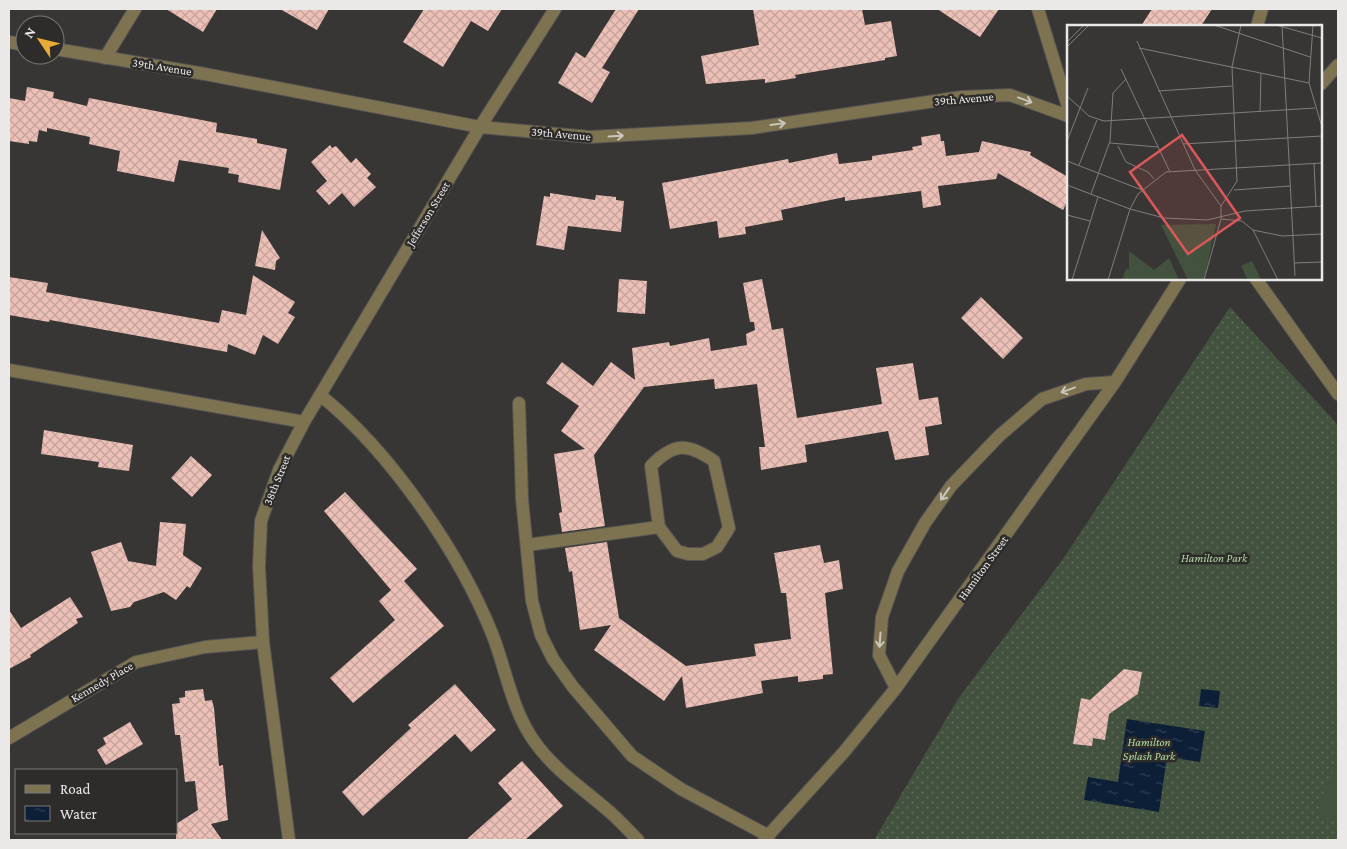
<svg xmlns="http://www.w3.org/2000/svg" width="1347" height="849" font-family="'Crimson Pro',serif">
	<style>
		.grass { fill: url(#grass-dots) }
		.pitch { fill: #43523e }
		.water { fill: url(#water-ripples) }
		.building { fill: url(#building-cross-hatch) }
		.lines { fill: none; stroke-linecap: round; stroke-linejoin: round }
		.minor-casing { stroke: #555351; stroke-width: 14 }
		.minor { stroke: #7d7351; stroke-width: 12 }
		.oneway { stroke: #cac6bb }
		.labels { text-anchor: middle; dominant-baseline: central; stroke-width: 5; stroke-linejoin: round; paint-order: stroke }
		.street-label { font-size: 12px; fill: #ebe9e8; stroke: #2e2c2a }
		.park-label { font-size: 12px; font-style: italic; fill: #b1d8a2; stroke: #2e2c2a }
		.inset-road { fill: none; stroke: #807e7c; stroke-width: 1 }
		.view { fill: #db5858; fill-opacity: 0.15; stroke: #db5858; stroke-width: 2.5 }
		.inset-edge { fill: none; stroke: #ebe9e8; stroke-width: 2.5 }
	</style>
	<defs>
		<pattern id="grass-dots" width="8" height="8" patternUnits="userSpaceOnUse" patternTransform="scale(1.25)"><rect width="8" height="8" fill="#43523e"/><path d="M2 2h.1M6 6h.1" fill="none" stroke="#5e6b5a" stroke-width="1.8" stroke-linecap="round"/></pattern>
		<pattern id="water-ripples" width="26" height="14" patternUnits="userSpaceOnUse" patternTransform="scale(1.25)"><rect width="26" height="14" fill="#0d1f37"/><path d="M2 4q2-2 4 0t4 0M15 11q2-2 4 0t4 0" fill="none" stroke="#304054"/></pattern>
		<pattern id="building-cross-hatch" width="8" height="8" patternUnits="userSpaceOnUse" patternTransform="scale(1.25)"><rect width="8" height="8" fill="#edc0b7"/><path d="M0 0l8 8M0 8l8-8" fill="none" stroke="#c3a29b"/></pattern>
	</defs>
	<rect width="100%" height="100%" fill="#383634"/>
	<path class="grass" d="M1230,307L1338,425V840H874L958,699L1063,559Z"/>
	<path class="pitch" d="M1338,759V824L1317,812Z"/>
	<path class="water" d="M1201,689L1220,691L1218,708L1199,706Z
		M1127,719L1205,731L1200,762L1167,757L1159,812L1084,800L1088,777L1118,782Z"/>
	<path class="building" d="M166,9H217L203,32Z
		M280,9H329L317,30Z
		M424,9H502L488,31L471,21L443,67L403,42Z
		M616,9H639L602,68L610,72L592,103L558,83L576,52L585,58Z
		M753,9H862L865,25L891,21L897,56L885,58V60L795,75L796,78L765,83V79L706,84L701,56L759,45Z
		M937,9H999L980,37Z
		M1152,9H1212L1201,26H1141Z
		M27,87L54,92L53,98L87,106L89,98L217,123L216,132L257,139V143L287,149L280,190L238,182L239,175L228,173L229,168L179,160L174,182L117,171L120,151L89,144L90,137L47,128V132L39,130L37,142L29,141V144L9,141V98L25,101Z
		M940,134L941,141H944L946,156L979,152L982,141L1031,152L1030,155L1068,177V200L1063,210L998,173L996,179L938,186L941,205L923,208L921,191L845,201V197L781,210L783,220L745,227L746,234L719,238L717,221L670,229L662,183L788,159L789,163L837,153L839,164L872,160V156L913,150L912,147L922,145L921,137Z
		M330,145L332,148L336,146L351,163L356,158L371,174L367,178L376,187L354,207L342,193L329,205L316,191L327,181L311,162Z
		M550,193L595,200L596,195L616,197V200L624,201L621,232L568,226L564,250L536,245L544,196L550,197Z
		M262,230L280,258L276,261L275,270L255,266Z
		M253,275L295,302L288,313L295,317L278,344L263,335L255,355L228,344L227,352L50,320L49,322L9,315V277L48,283L46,292L219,323L222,310L246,315Z
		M619,279L647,281L645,314L617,312Z
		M762,279L772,330L783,328L797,418L882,404L876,368L913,363L919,400L938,397L942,424L925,427L929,455L895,460L888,431L805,445L807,462L761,470L759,447H765L757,384L715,389L714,379L644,387L594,455L605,526L562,532L559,513L562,512L554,454L585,449L561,431L579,406L546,383L562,362L593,386L611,362L635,380L632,348L669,342L670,346L709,338L711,351L747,345L746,334L755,330L754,322H750L743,283Z
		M981,297L1023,338L1003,359L961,318Z
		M44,430L133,445L129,471L98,467L99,462L41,454Z
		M191,456L212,475L192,497L171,478Z
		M345,492L417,569L404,581L444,626L353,703L330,678L395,620L379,601L391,590L324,511Z
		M160,522L186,524L183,555L202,568L190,588L187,586L176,600L164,592L134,602L130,607L111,611L91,552L121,542L128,561L156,566Z
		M607,542L619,618L686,666L756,656L754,644L791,639L786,593H781L774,553L820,545L824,563L839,560L843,589L825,593L833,674L823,675V679L798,682V676L761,681L763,693L686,708L682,676L664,701L594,650L611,625L580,630L572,571L569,572L565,548Z
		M70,597L83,617L76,619L78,623L30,655L31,657L9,669V610L21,628Z
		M1124,669L1142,672L1138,694L1109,714L1105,740L1093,738L1092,746L1073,744L1081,698L1090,700Z
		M455,684L496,730L471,752L455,734L363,816L342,792L411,728L408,725Z
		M203,689L205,701L212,700L214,708L219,766L223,765L228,820L211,824L222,840H176V824L198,810L195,781L185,782L180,735H175L172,704L180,703L179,698L185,697V691Z
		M130,722L143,744L106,765L97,750L106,744L103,738Z
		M522,761L563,806L525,840H466L512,799L498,783Z"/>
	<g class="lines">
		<g class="minor-casing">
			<path id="minor" d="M1038,9L1068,107
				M1257,26L1262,9
				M9,42L25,45
				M55,49L205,74L480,127L590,137L752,128L962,97L1010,95L1068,116
				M105,58L135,9
				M1321,84L1338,65
				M1256,279L1338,394
				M9,370L304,422
				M320,395C390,451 460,553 493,636C506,670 512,710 534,741C554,770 585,790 611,813C621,822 629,831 638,840
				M519,403L522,499L532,601L541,635L553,659L573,687L632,756L681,789L769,836
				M527,545L659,527L677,551L688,554H703L717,547L729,528L714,461C688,443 674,442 651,466L659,527
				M896,688L879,655L882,617L898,571L925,523L951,486L999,436L1042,399L1086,384L1115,382
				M9,738L136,662L205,647L263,642
				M289,840L263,642L259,566L261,521L279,470L304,422L480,127L555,9
				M764,840L844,752L896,688L1115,382L1180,279"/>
		</g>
		<use href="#minor" class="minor"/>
	</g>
	<defs><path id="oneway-shaft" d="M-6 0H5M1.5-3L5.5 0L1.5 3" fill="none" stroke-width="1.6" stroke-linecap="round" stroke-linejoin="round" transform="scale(1.25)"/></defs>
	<g class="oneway">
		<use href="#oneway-shaft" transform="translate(1025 100) rotate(20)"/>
		<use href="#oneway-shaft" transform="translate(778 124) rotate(-8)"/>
		<use href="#oneway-shaft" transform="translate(616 136) rotate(-3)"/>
		<use href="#oneway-shaft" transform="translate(1068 390) rotate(160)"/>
		<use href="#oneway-shaft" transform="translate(945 494) rotate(125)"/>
		<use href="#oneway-shaft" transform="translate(880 640) rotate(94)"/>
	</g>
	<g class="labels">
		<g class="street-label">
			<text transform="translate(162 67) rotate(9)">39th Avenue</text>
			<text transform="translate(964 99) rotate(-5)">39th Avenue</text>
			<text transform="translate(561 134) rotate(5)">39th Avenue</text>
			<text transform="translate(428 214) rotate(-59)">Jefferson Street</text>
			<text transform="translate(277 480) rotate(-68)">38th Street</text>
			<text transform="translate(983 568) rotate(-54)">Hamilton Street</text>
			<text transform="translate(102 682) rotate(-30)">Kennedy Place</text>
		</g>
		<g class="park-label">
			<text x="1214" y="558">Hamilton Park</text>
			<text x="1149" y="742">Hamilton<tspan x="1149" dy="14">Splash Park</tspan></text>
		</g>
	</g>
	<g transform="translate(1067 25)">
		<rect width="255" height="255" fill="#383634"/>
		<path d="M149,199L137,255H121L94,200ZM62,226L87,245L102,233L112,255H55L59,244H62ZM185,236L194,255H181L174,241Z" fill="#43523e"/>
		<path d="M138,223L137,239L124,232L122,226Z" fill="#43523e"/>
		<path class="inset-road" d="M147,0L243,32M209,0L255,13M215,0L228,251M246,0L242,58L255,102M70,16L128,145L154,181M0,17L17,0M0,22L22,0M72,23L242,58M54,44L103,147M91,66L165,61M0,71L22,91L37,96L248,83M193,87L194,48M0,116L21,63M43,118L91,122M116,119L255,111M51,121L59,137L81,147L87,154M0,136L75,165M247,138L249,182M255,138L99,147L71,169L63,184L97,193L140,195L178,186L255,181M12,140L30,95M0,160L63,184L41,255M167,165L223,161M24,169L43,116L46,68L59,54M0,190L23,196M154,194L175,196L186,205L211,255M186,205L215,211L255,209M227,238L255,237M5,255L31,172M137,255L154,194V181L170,156L165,42L174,0"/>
		<path class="view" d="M115,110L173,193L121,229L63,147Z"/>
		<rect width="255" height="255" class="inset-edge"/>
	</g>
	<rect width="1347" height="849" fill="none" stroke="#ebe9e8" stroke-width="20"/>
	<rect x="15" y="769" width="162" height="65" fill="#2e2c2a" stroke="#7a7876"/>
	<rect x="25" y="785" width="25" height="8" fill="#7d7351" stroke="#7a7876"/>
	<text x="60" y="794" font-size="15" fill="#ebe9e8">Road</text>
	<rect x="25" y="806" width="25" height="15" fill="url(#water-ripples)" stroke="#7a7876"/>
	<text x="60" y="819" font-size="15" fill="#ebe9e8">Water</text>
	<g transform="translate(40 40) rotate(305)"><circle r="24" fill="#2e2c2a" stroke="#7a7876"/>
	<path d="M0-4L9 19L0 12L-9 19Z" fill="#e7ac37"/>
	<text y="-8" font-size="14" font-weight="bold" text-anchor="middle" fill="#ebe9e8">N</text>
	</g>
</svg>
